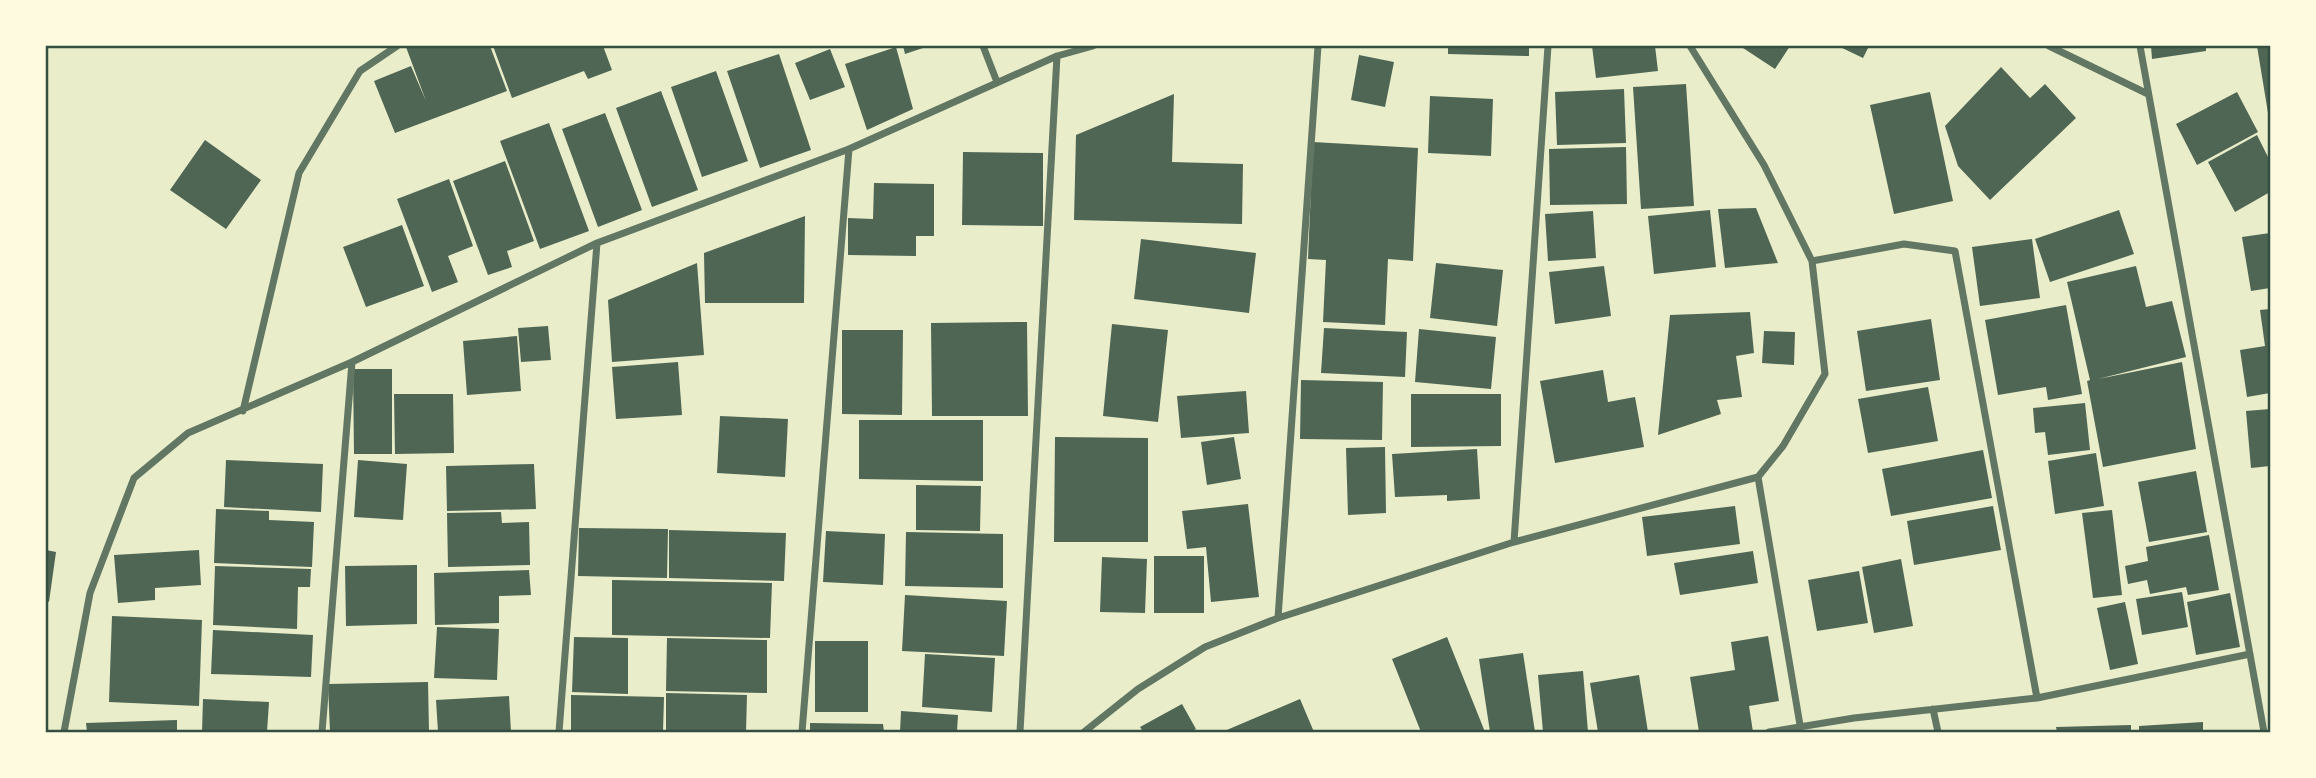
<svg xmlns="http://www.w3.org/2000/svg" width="2316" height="778" font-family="Bitter,serif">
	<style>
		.building { fill: #4f6655 }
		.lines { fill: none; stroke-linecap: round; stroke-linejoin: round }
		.minor { stroke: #617663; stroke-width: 7 }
		.neatline { fill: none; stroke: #344e41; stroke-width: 2.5 }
	</style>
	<rect width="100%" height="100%" fill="#e9edc9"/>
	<path class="building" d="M409,46H490L507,91L395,133L374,81L411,66L426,101L406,47Z
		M493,46H603L612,70L588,79L584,71L512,98Z
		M903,46H929L905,54Z
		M1448,46H1529V56L1448,54Z
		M1592,46H1655L1658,71L1596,78Z
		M1740,46H1790L1775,69Z
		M1838,46H1869L1863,58Z
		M2151,46H2206V51L2152,59Z
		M2257,46H2270V113H2268Z
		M896,47L913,109L867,130L845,64Z
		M830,49L845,87L810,100L795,63Z
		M779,54L811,150L760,168L727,71Z
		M1359,55L1394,62L1385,107L1351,100Z
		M2001,67L2030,98L2045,84L2076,118L1990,200L1958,166L1945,126Z
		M716,71L748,161L702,177L671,87Z
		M1686,84L1694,206L1641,209L1633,87Z
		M1624,89L1626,143L1557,145L1555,92Z
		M661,91L698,190L652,207L616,108Z
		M1930,92L1953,201L1894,214L1870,105Z
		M2237,92L2258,132L2197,165L2176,124Z
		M1174,94L1172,162L1243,164L1242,224L1074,220L1076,135Z
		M1430,96L1493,99L1491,156L1428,153Z
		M605,113L642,210L598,227L562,129Z
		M549,123L589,231L540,249L500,141Z
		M2257,135L2270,161V192L2235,212L2208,162Z
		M205,140L261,180L226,229L170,190Z
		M1313,142L1418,148L1413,261L1388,259L1385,325L1323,322L1326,260L1308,259Z
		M1626,147L1627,204L1550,205L1549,149Z
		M963,152L1043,153V226L962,225Z
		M505,161L534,241L507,251L512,267L488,275L453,181Z
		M449,179L473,246L448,256L458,282L432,292L397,199Z
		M874,183L934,184V236H916V256L848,255V218L873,219Z
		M1756,208L1778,263L1725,268L1718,209Z
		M1710,210L1716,267L1654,274L1648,216Z
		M2119,210L2134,254L2050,282L2035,239Z
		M1593,211L1596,258L1548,261L1545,214Z
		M805,216L804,303H705L704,253Z
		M402,225L424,286L366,307L343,247Z
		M2270,233V288L2251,291L2242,237Z
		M1141,239L1256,253L1249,313L1134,299Z
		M2032,239L2040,298L1980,306L1972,247Z
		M697,263L704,355L612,362L608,300Z
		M1436,263L1503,270L1497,326L1430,318Z
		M1604,266L1611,316L1555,324L1549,272Z
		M2136,266L2146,307L2172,301L2186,357L2098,379L2182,362L2196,449L2103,467L2087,381L2090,380L2067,282Z
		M2066,305L2082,394L2048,400L2046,387L1998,395L1985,320Z
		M2270,309V393L2247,397L2240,350L2265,346L2260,310Z
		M1750,312L1754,353L1736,356L1742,397L1717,400L1721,414L1658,435L1670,315Z
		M1931,319L1940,380L1866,391L1857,331Z
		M1027,322L1028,416H932L931,323Z
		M1112,324L1168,330L1158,422L1103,416Z
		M548,326L551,360L521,362L518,328Z
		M1324,328L1407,332L1405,377L1321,373Z
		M1419,329L1496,337L1491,389L1415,382Z
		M842,330H903L902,415L842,414Z
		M1764,331L1795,332L1794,365L1762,363Z
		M517,336L521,391L467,395L463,341Z
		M678,362L682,415L616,419L612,367Z
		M353,369H392V454H354Z
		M1603,370L1608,402L1635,397L1644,447L1555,463L1540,381Z
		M1301,380L1383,382L1382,440L1300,439Z
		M1928,387L1938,441L1868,453L1858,399Z
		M1246,391L1249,433L1181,438L1177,396Z
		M394,394H453L454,453L395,454Z
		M1411,394H1501V446L1411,447Z
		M2085,403L2090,450L2048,455L2045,432L2035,433L2033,408Z
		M2270,409V466L2251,468L2246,411Z
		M720,416L788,419L785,477L717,473Z
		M859,420H983V481L859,479Z
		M1055,437L1148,438V542H1054Z
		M1234,437L1241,479L1207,485L1201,442Z
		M1385,447L1386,513L1348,515L1346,448Z
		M1477,449L1480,499L1447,501V495L1395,497L1392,454Z
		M1983,450L1992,498L1891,516L1882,469Z
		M2096,453L2104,506L2055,514L2048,461Z
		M226,460L323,464L321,512L224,507Z
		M358,460L407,464L403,520L354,517Z
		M534,464L536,509L447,511L446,466Z
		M2196,471L2207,532L2149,542L2138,482Z
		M916,485L981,486L980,531L916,530Z
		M1248,504L1259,597L1211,602L1206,547L1187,549L1182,511Z
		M1735,506L1740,544L1647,556L1642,517Z
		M1993,506L2001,550L1914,565L1907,521Z
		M216,509L269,511V520L314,522L312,567L214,563Z
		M2112,510L2122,595L2093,598L2082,513Z
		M501,512L502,523L529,522L530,565L448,567L447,513Z
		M579,528L668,529L667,578L578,576Z
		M669,530L786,533L784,581L669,578Z
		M826,531L885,534L883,585L823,582Z
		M906,532L1003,534V588L905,586Z
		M2209,535L2219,590L2188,595L2186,587L2150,594L2147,580L2128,584L2125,566L2148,561L2146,547Z
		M46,550L56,552L49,602L46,601Z
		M199,550L201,585L155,588V600L118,603L114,555Z
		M1753,551L1758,583L1680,595L1674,563Z
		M1154,556H1204V613H1154Z
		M1102,557L1147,559L1145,613L1100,612Z
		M1901,559L1913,626L1874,633L1862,567Z
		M417,565V624L346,626L345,566Z
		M215,566L311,569L310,587H298L297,629L213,625Z
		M529,570L531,595L499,596V623L435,625L434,573Z
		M1859,571L1868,623L1817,631L1808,580Z
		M612,580L772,583L770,638L612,635Z
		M2182,592L2188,627L2142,635L2136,599Z
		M2230,593L2240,647L2196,655L2187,602Z
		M905,595L1007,601L1004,656L902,651Z
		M2125,602L2138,664L2110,670L2097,608Z
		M112,616L202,620L199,706L109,702Z
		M437,627L499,629L497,680L434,678Z
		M213,630L313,635L311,677L211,674Z
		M1768,636L1779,701L1749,706L1753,732H1699L1690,677L1735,670L1731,642Z
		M574,637L628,638V694L572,692Z
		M1447,637L1485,732H1421L1392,659Z
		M667,638L767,640V693L666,691Z
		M815,641H868V712H815Z
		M1523,653L1535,732H1490L1479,659Z
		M925,654L995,658L992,712L922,707Z
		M1583,671L1588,732H1543L1538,675Z
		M1639,675L1648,732H1598L1590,683Z
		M428,682L429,732H330L328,684Z
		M666,693L747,695L746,732H666Z
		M571,695L664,697L663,732H571Z
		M509,696L511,732H438L436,700Z
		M203,699L269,702L267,732H202Z
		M1300,699L1314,732H1222Z
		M1182,704L1196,729L1190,732H1143L1140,727Z
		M901,711L958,715L957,732H900Z
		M177,720V732H87L86,723Z
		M2203,722V732H2139V726Z
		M810,723L883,724L884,732H810Z
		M2131,725V732H2057L2056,727Z"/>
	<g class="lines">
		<path class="minor" d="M983,46L997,82
			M2049,46L2148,94
			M2140,46L2264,732
			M1812,261L1904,244L1955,251L2037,698
			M243,411L299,173L360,71L397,46
			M1758,477L1800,725
			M1514,542L1548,46
			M1278,618L1318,46
			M1933,709L1938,732
			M64,732L90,593L134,478L188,433L352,362L597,243L849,149L1057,56L1093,46
			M322,732L352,362
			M559,732L597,243
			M802,732L849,149
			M1020,732L1057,56
			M1084,732L1138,689L1205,647L1278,618L1514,542L1758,477L1783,446L1825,374L1812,261L1764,165L1690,46
			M1769,732L1854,718L2037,698L2250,654"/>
	</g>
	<rect width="2316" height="778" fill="none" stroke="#fefae0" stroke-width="94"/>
	<rect x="47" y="47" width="2222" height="684" class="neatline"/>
</svg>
